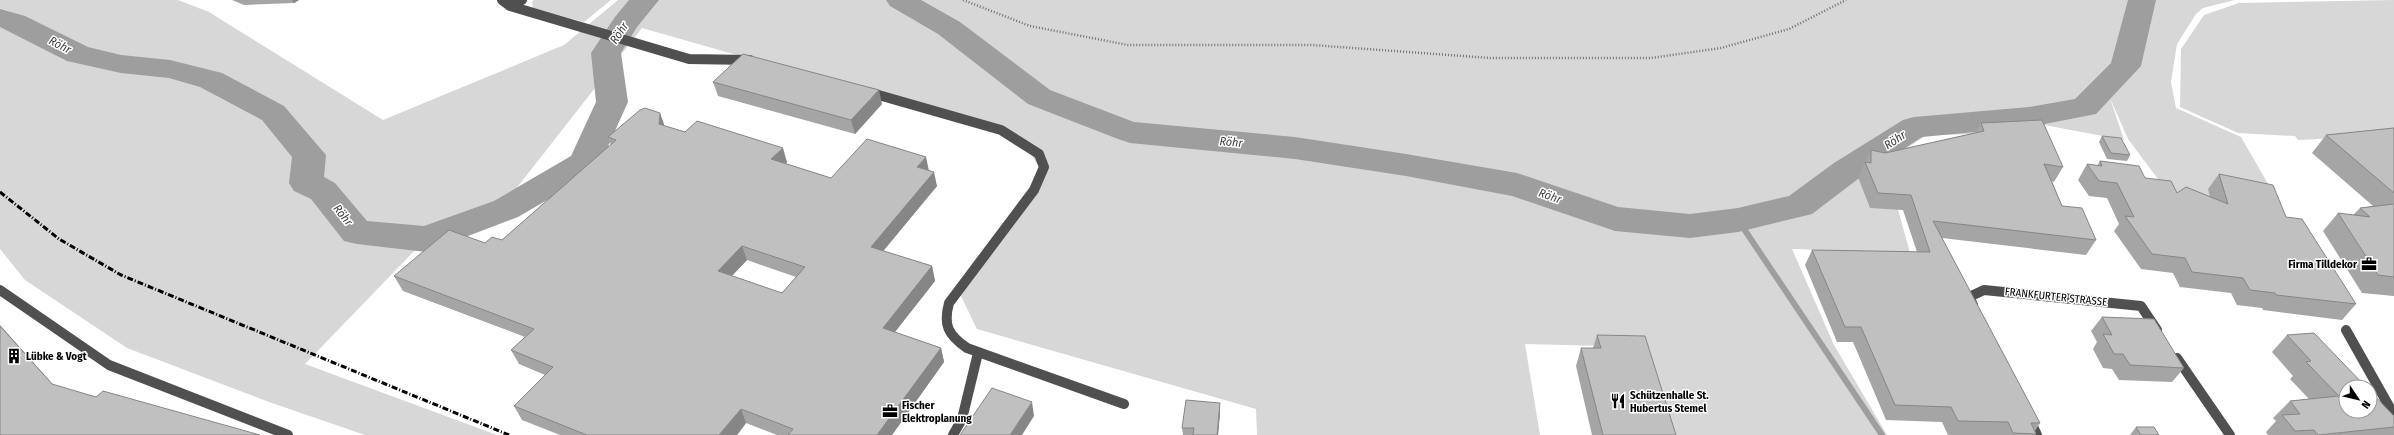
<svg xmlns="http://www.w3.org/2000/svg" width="2394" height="435" font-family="'Fira Sans Condensed',sans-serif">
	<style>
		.green { fill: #d7d7d7 }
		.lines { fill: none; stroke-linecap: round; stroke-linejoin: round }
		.stream { stroke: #9e9e9e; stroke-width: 6 }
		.river { fill: #9e9e9e; fill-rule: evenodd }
		.path { stroke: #727272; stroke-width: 2.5; stroke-dasharray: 1 2; stroke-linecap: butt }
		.minor { stroke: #505050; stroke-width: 10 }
		.rail { stroke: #000; stroke-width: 3; stroke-dasharray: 6 2 1 2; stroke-linecap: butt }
		.wall { fill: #a5a5a5; fill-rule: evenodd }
		.shaded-wall { fill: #868686 }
		.building { fill: #c0c0c0; stroke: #868686; fill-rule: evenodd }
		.labels { text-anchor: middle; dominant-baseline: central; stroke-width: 3; stroke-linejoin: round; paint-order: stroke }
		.poi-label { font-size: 11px; font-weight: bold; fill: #000; stroke: #fff; text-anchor: start }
		.street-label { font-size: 11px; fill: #000; stroke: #fff }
		.water-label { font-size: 12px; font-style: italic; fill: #3f3f3f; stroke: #fff }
	</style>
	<rect width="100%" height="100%" fill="#fff"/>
	<path class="green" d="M0,0H178L209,12L383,120L564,45L618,0H2252H2235L2203,8L2196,14L2177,44L2171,82L2176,108L2241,137L2286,215H2261L2180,198L2158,179L2128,139L2110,98L2124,140L2039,124L1988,134L1927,135L1885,162L1910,253L1792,249L1834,345L1887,435H1670L1642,347L1525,344L1540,435H1257L1256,409L977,329L957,288L1045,177L1019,135L642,28L501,208L419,246L305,364L497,435H365L269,402L127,348L25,280L0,249Z
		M534,0H611L584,22L533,8L532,1Z
		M2394,0V135L2298,140L2295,136L2238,133L2180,107L2181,49L2204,15L2239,3Z"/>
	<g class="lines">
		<path class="stream" d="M1738,220L1882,435"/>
		<path class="river" d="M629,0H659L637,27L621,53L628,102L597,171L518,217L426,252L357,244L344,241L311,199L294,191L289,183L292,157L262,120L200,87L169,78L121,73L67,61L0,27V9L25,16L88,47L121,55L170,60L222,73L284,106L326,155L324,177L335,183L367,221L424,226L494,201L571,156L596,102L591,53L615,17Z
			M886,0H921L960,22L1050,90L1134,122L1295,137L1406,154L1517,173L1618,207L1690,214L1738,208L1789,196L1834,163L1903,120L1914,117L2029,107L2075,99L2111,63L2128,0H2156L2141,66L2096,114L2029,127L1922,137L1858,179L1812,214L1738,232L1690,238L1615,231L1512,196L1406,176L1295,159L1130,143L1118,139L1028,104L938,34L890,6Z"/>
		<path class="path" d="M963,0L1030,26L1128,45H1312L1490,58H1651L1721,48L1789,29L1846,0"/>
		<path class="minor" d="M502,0L510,6L522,0
			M510,6L689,59L750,60
			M868,92L1001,130L1039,154L1044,167L1034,190L949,303C943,325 948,335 967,348L1124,404
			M0,290L109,365L288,435
			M1973,305L1969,297L1984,290L2141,306L2157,330
			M2346,330L2394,415
			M2177,358L2230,435
			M2030,420L2037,435
			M953,435L962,419L978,353"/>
		<path class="rail" d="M0,192L59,239L121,275L509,435"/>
	</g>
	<path class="wall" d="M232,0H299L294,3L244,5Z
		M713,82L882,104L855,134L718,96Z
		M1981,123L2063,167L2054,182L2052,181L2062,206L2096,240L2086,255L1942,238L2040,423L2035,431L2036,434L2035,435H1948L1942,422L1886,420L1853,342H1837L1805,265L1812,250L1917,252L1903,210L1870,208L1858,177L1871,150L1885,153L1975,133Z
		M665,126L787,162L786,164L831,178L928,170L937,186L883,251L932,266L935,281L895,332L941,348L944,362L892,435H777L746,423L737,435H560L522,420L514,406L545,375L519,364L511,350L525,337L403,291L394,276L485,243L502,240L611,145L608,137ZM747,260L796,277L782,293L732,276Z
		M2394,128V296L2362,293L2323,231L2338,213L2353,215L2360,208L2373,206L2312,153L2326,135Z
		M2102,136L2130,155L2127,161L2107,159L2099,142Z
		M2100,161L2145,178L2177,193L2210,197L2208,189L2219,174L2286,217L2356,304L2342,320L2263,310L2262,308L2237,305L2231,293L2180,287L2173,273L2141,269L2114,231L2119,224L2107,198L2089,196L2078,180L2087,164L2097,166Z
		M2102,317L2184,368L2172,382L2119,380L2112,369L2103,368L2093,349L2097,342L2091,331Z
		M1597,335L1676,435H1592L1576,366L1581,348H1593Z
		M2287,335L2394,416V435H2268L2266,432L2276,421L2273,418L2290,401L2309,399L2290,379L2293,376L2272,352Z
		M1220,413L1218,435H1183L1182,428Z
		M2136,427L2159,435H2130Z"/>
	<path class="shaded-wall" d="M292,0H299L294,3Z
		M879,90L882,104L855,134L851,120Z
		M660,113L665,127L659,124Z
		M783,148L787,162L776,173L771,159Z
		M926,157L929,171L917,167Z
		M934,172L937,186L875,261L871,247Z
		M742,246L747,260L723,285L718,271Z
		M932,266L935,281L887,342L883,328Z
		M0,325L66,399L52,384L0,326Z
		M941,348L944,362L892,435H877Z
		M1032,402L1034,416L1022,435H1010Z
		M1220,403V413L1218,435H1217Z
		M741,409L746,423L737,435H719Z"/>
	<path class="building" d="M743,54L879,90L851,120L713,82Z
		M645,108L660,113L659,124L685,132L697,121L783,148L771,159L831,178L867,139L926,157L917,167L934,172L871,247L932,266L883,328L941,348L877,435H788L793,429L741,409L719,435H587L514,406L553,367L511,350L534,329L394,276L449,230L485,243L492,237L502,240L616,140L608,137L640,110ZM742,246L805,267L782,293L718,271Z
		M2042,120L2063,167L2044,164L2062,206L2082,208L2096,240L1933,221L2040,423H2031L2036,434L2013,433L2008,422L1958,421L1951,407L1895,405L1861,327H1845L1812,250L1930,252L1911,195L1878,193L1865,162L1871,163V150L1885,153L1984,131L1981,123Z
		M2394,128V193L2326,135Z
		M2102,136L2121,138L2130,155L2111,153Z
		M2100,161L2139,166L2145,178L2171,181L2177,193L2186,187L2228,204L2219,174L2273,185L2286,217L2302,219L2356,304L2276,295L2275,293L2250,290L2243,278L2192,272L2185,258L2152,254L2125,216L2134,217L2117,183L2099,181L2087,164L2102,166Z
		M2394,204V277L2378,275L2338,213L2370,217L2360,208Z
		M2102,317L2154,319L2184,368L2130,365L2123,354H2114L2103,334L2112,335Z
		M0,326L52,384L96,397L103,391L260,435H0Z
		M2314,333L2366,387H2346V411H2370V391L2394,416V427L2318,435L2314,430L2295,431L2282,415L2300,414L2290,401L2339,396L2306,362L2311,361L2287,335Z
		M1597,335L1645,336L1676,435H1603L1581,348H1601Z
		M992,388L1032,402L1010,435H960Z
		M1186,400L1220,403L1217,435H1193L1194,428H1182Z
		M2136,427H2154L2159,435H2141Z"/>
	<defs>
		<g id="office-bare" transform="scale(1.2)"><path d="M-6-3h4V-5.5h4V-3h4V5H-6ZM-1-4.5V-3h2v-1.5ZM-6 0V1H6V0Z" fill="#000" stroke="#fff" stroke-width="2.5" paint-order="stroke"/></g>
		<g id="building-bare" transform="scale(1.2)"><path d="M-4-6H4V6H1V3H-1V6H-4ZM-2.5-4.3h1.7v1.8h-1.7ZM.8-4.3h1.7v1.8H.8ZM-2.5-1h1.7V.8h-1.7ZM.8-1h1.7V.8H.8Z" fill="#000" stroke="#fff" stroke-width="2.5" paint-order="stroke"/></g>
		<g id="restaurant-bare" transform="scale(1.2)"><path d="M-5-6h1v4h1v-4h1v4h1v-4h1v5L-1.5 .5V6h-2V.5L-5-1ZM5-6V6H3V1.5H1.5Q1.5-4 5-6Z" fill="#000" stroke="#fff" stroke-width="2.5" paint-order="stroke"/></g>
	</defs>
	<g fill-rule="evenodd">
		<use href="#office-bare" x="2369" y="264"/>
		<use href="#building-bare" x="14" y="356"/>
		<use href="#restaurant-bare" x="1618" y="401"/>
		<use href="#office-bare" x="890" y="411"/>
	</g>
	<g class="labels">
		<g class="poi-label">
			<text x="2357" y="264" text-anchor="end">Firma Tilldekor</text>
			<text x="26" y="356">Lübke &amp; Vogt</text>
			<text x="1630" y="395">Schützenhalle St.<tspan x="1630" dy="13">Hubertus Stemel</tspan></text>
			<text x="902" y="405">Fischer<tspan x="902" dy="13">Elektroplanung</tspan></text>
		</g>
		<g class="street-label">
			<text transform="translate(2056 297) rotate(6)">FRANKFURTER STRASSE</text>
		</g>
		<g class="water-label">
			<text transform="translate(619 33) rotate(-56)">Röhr</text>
			<text transform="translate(60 45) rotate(27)">Röhr</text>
			<text transform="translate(1895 140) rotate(-33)">Röhr</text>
			<text transform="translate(1231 142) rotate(5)">Röhr</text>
			<text transform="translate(1550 196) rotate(19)">Röhr</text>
			<text transform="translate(343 215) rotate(51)">Röhr</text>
		</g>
	</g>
	<g transform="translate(2358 399) rotate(125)"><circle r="19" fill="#ffffff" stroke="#999999"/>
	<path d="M0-3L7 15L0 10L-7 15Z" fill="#000000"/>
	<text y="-6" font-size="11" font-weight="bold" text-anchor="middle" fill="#000000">N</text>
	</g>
</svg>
